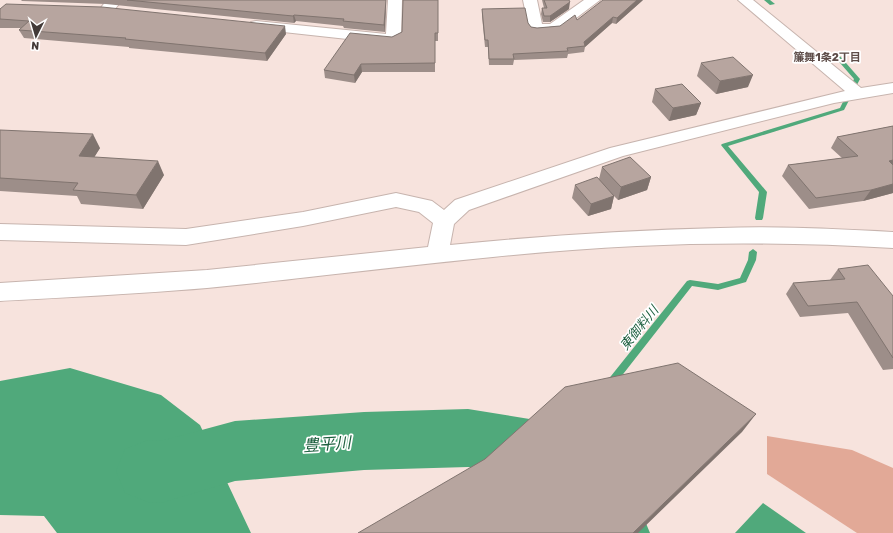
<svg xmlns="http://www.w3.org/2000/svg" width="893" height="533" font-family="Rubik,'Noto Sans JP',sans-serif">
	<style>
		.green { fill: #e2a997 }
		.water { fill: #50a97b }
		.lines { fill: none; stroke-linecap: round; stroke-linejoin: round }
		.stream { fill: #50a97b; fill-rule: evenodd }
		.river { fill: #50a97b; fill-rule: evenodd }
		.minor-casing { stroke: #c7b4ae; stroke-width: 2 }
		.minor { fill: #fff; fill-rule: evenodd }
		.wall { fill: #9d8e89 }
		.shaded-wall { fill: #80746f }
		.building { fill: #b7a59f; stroke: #80746f }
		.labels { text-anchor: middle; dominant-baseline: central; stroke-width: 3.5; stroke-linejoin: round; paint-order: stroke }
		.far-neighbourhood-label { font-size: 11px; font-weight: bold; fill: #5d4c48; stroke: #fff }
		.water-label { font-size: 13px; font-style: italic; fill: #1d5f3f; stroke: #fff }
		.near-water-label { font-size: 16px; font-style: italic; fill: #1d5f3f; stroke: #fff }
	</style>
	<rect width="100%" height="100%" fill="#f7e3dd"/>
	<path class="green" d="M767,436L852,450L893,468V533H857L767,474Z"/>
	<path class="water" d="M70,368L161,395L200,425L251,533H57L44,516L0,515V381Z
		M763,503L806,533H735Z"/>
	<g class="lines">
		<path class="stream" d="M764,0H770L775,4L770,5Z
			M837,54L839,55L860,79L844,110L728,146L767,192L763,218L762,220H756L755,218L759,192L721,145L722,144L840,108L854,79L834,56Z
			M753,249L757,252L756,260L746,282L718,290L692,286L613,387L610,388L607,387L605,384L607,381L687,281L690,280L718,284L740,278L748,260L749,252Z"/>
		<path class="river" d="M468,409L554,423L576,432L640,509L650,533H574L536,479L468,467L364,470L235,481L161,503L148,502L125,493L116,471L125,449L148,440L161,441L235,421L364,412Z"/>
		<g class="minor-casing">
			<path id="minor" d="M107,0H122C116,8 111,16 101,13L99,10Z
				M388,0H402L401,39L398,42L393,44L256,29L251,28L249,25L251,22L256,21L386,34Z
				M523,0H537L542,24H550L584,0H600L559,31L536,33L531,32L529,29Z
				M738,0H753L861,88L893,83V93L834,103L623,156L469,210L454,224L450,245C540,236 630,230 720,228C778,226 835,229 893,232V248C807,243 722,242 637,246C493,253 350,274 207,288C138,294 69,297 0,301V283L207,270L428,247L433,223L419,212L396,207L303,226L186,245L0,240V224L186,229L303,212L396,193L432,201L444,210L455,200L610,148L845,91Z"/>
		</g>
		<use href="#minor" class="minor"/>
	</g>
	<path class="wall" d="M21,0H386L385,32L344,28L343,26L296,21L294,23L106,4L22,1Z
		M438,0V41H435V72H362L355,83L325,78L324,70L392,37L402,32Z
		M542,0H569V9L550,22H543L541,14L542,8H544Z
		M643,0L616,24L612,23L585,47L584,52L568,54L567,58L514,60L513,65H489L488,47H485L482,16V9L528,23L531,27L537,28L560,26L577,20Z
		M0,9L286,34L267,61L129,48V47L24,38L19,30L21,28H0Z
		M701,63L748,87L716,94L697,76Z
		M655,89L701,103L696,115L669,121L652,102Z
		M893,126V193L863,201L809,209L782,176L788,165L842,158L831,148L837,137Z
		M0,130L100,148L94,157L164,175L143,209L81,204L77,196L0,191Z
		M602,167L651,177L647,190L618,200L614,196L611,209L588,216L572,198L575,185L599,179Z
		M838,269L893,296V369L883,370L848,313L800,317L786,294L793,283L830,280Z"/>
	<path class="shaded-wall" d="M386,0L385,32L384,25Z
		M637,0H643L616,24L617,18Z
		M570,2L569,9L550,22V16Z
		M294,15L296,21L294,23L293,16Z
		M613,17L612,23L585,47V46L584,42Z
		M285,26L286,34L267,61L265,53Z
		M361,64L362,72L355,83L354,75Z
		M753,75L748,87L716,94L720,81Z
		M701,103L696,115L669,121L673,108Z
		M93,134L100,148L87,169L79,156Z
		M893,160V170L889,161Z
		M158,161L164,175L143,209L136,195Z
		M651,177L647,190L618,200L621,187Z
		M893,184V193L863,201L871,190Z
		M614,196L611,209L588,216L591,204Z
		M756,414L742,432L638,533H633Z"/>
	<path class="building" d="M127,0H386L384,25L343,21L344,19L294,15L293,16Z
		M403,0H438V33H435V63L361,64L354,75L324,70L350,33L392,37L402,32Z
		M544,0H569L570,2L550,16H544L542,8H547Z
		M603,0H637L617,18L613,17L584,42L585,46L567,48L568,51L513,54L514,59H489L488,40H485L482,9L525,8L528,23L531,27L537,28L560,26L575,15L577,20Z
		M6,4L102,7L285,26L265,53L125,39L126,38L19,30L29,21L0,19V9Z
		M733,57L753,75L720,81L701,63Z
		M682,84L701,103L673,108L655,89Z
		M893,126V160L889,161L893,165V184L871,190L816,198L788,165L858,156L837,137Z
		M0,130L93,134L79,156L158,161L136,195L73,190L78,183L0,178Z
		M630,157L651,177L621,187L602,167Z
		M597,177L614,196L591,204L575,185Z
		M868,265L893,296V358L857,302L808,306L793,283L845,279L838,269Z
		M678,363L756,414L633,533H358L485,459L565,387Z"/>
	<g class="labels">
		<g class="far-neighbourhood-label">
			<text x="827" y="57">簾舞1条2丁目</text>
		</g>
		<g class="water-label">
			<text transform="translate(639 328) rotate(-51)">東御料川</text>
		</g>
		<g class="near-water-label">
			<text transform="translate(327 444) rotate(-4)">豊平川</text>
		</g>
	</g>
	<g transform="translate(36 36) rotate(185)" stroke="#ffffff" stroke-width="3" paint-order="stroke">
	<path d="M0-3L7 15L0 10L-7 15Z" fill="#423a38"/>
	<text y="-6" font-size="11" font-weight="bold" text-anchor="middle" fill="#423a38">N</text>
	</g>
</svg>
